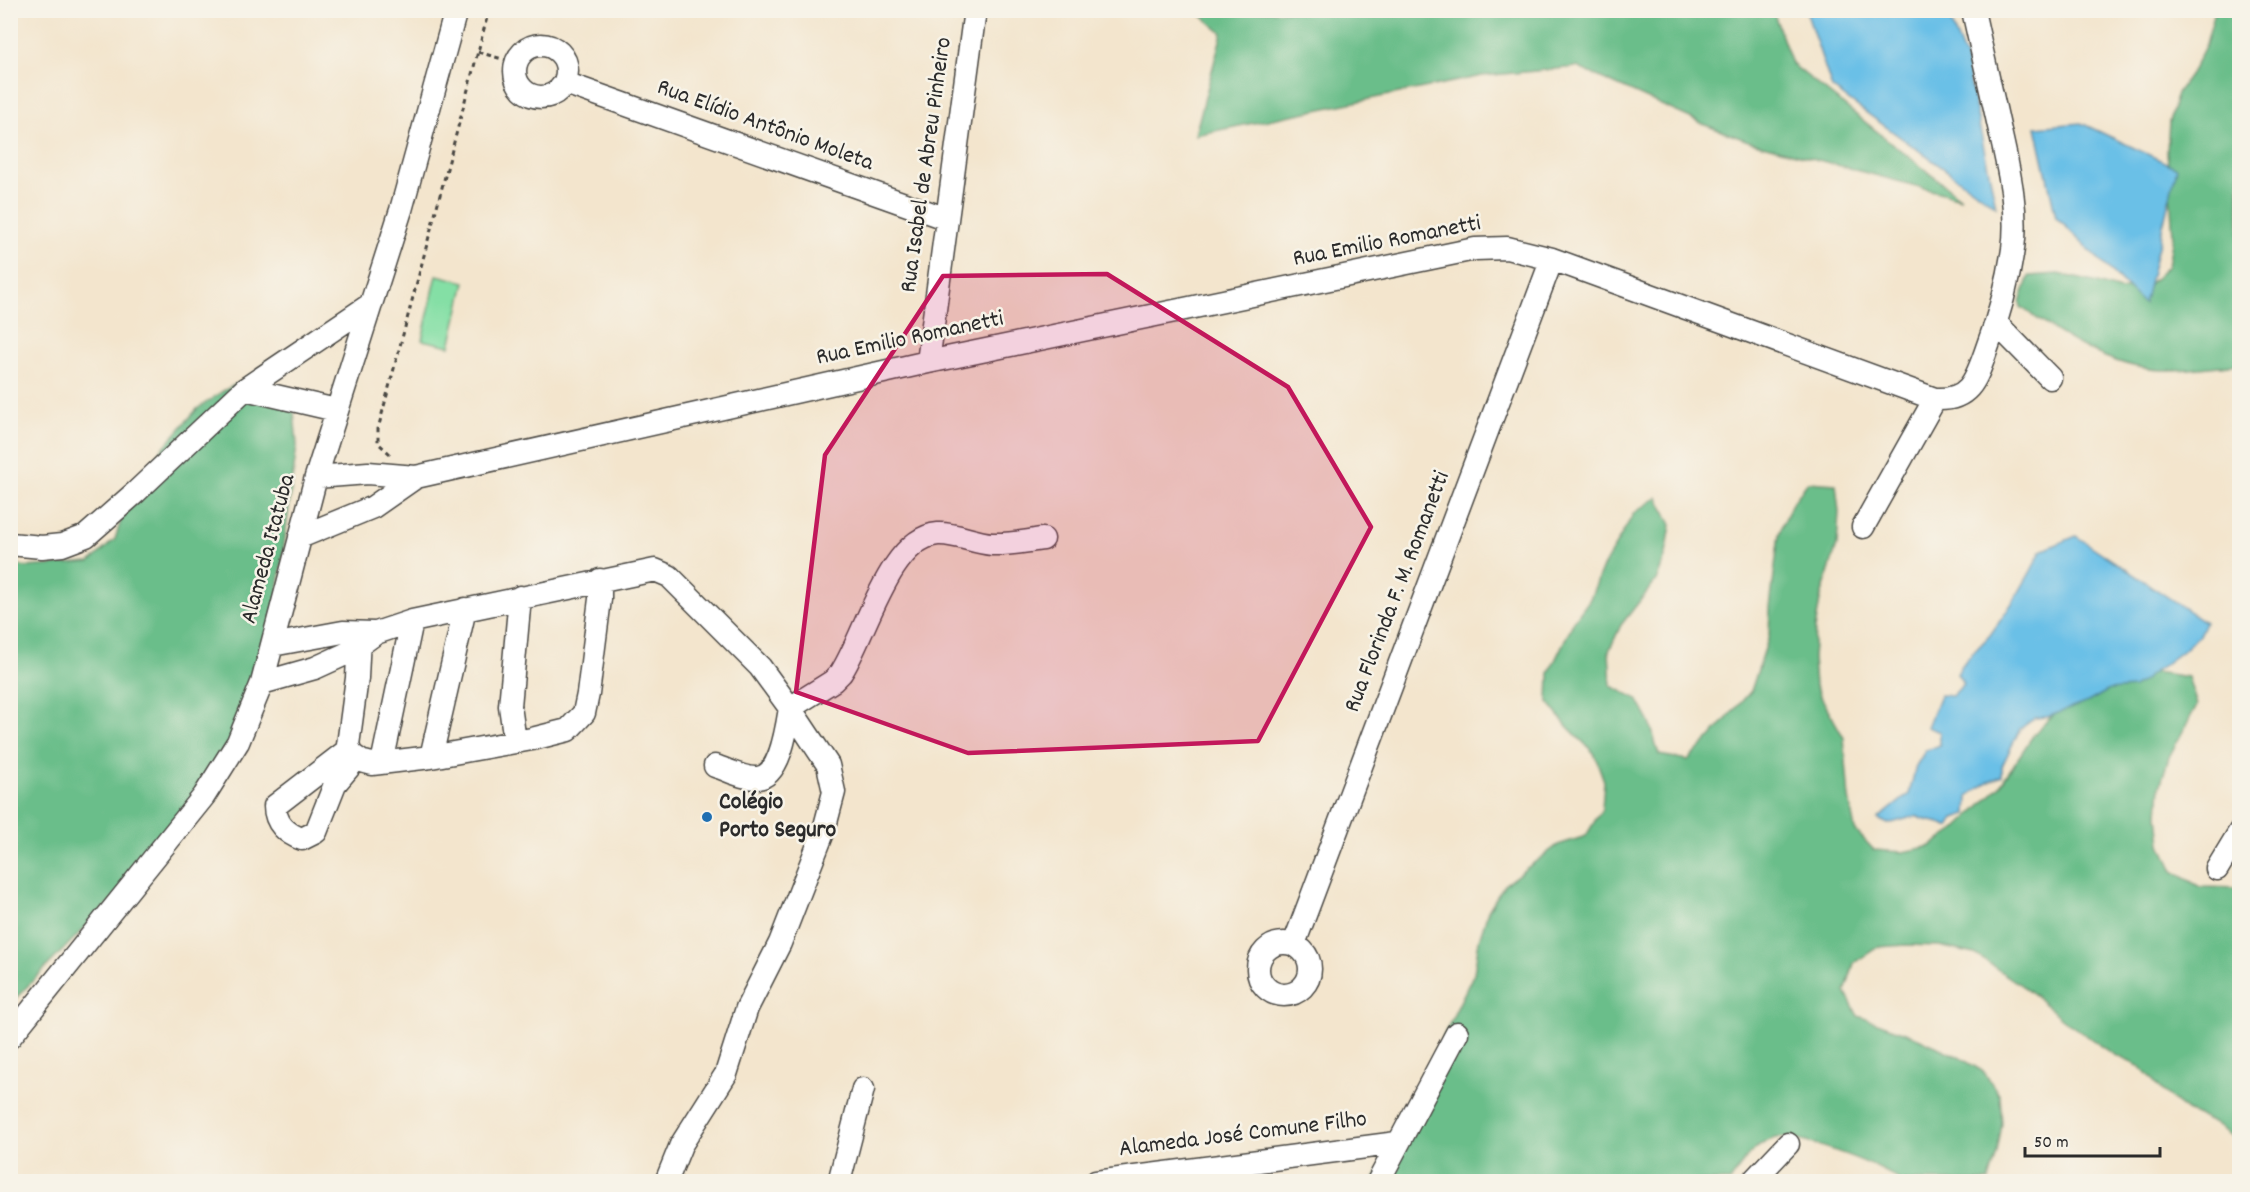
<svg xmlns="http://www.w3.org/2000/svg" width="2250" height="1192" font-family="Dekko,sans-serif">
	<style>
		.green { fill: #84dfa5; stroke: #588568; stroke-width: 1.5 }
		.forest { fill: #6bbe8a; stroke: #4b745a; stroke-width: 1.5 }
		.water { fill: #6ac0e7; stroke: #4a7689; stroke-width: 1.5 }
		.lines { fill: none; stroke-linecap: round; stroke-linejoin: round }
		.minor-casing { stroke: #494743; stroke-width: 25 }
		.path { stroke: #494743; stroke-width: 3; stroke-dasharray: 4.5 4.5; stroke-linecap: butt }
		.minor { stroke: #fff; stroke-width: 22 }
		.marked { fill: #c2185b; fill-opacity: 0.2; stroke: #c2185b; stroke-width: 4.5; stroke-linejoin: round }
		.poi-dot { fill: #1f6fb2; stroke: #f7f3e8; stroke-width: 2 }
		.labels { text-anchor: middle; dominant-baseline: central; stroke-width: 5; stroke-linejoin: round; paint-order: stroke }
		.street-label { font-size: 24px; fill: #2b2b2b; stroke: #f7f3e8 }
		.poi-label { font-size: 24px; font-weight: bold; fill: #2b2b2b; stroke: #f7f3e8; text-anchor: start }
	</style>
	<rect width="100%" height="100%" fill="#f7f3e8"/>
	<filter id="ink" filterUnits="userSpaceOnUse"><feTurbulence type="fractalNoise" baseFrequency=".0167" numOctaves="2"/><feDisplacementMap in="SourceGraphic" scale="12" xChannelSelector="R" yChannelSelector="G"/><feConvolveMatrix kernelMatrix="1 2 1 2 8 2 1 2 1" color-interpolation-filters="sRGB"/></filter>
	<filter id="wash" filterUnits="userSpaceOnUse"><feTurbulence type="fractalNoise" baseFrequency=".008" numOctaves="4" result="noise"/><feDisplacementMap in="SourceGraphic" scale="24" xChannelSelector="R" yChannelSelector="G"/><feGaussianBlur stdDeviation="1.35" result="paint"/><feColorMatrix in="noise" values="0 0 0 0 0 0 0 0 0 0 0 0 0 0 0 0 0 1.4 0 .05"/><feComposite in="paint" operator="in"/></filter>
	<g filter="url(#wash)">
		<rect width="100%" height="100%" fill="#f3e5cd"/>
		<path class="green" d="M437,275L465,282L450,346L422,340Z"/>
		<path class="forest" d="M1196,11H1773L1792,64L1961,198L1751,142L1708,126L1577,67L1482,76L1195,135L1222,33Z
			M2215,11H2239V364C2214,366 2187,371 2162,370C2111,368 2061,337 2021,307L2020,302L2029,276L2058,274L2094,282L2120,290L2148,285L2168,266L2173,236L2167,151L2169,122L2177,93L2193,70L2206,44Z
			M248,378L276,387L294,412L297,445L266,684L215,795L11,1003L10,563L26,567L90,562L115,539L124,511L138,483L157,455L197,409L223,391Z
			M1808,482L1836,484L1839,512L1837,545L1820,600L1815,629L1813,658L1815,686L1844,738L1849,798L1855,830L1874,850L1903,852L1931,846L1955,830L1999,787L2034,734L2061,707L2155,672L2188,677L2197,705L2169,757L2160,786L2158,815L2161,844L2173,871L2200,887L2239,888V1141L2213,1123L2187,1111L2165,1094L2141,1067L2115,1055L2062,1019L2028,990L1975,954L1939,946L1906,945L1878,947L1854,963L1845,992L1858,1016L1916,1037L1957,1056L1984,1072L2000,1096L2002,1124L1997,1153L1989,1181H1900C1886,1167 1794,1133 1776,1138C1753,1144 1742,1164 1730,1181L1373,1182L1474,973L1479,940L1488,911L1504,885L1558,845L1586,836L1602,809L1604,781L1594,753L1567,726L1548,702L1549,673L1574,621L1590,599L1602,569L1634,513L1658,497L1671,525L1666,554L1657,579L1621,625L1609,651L1611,686L1637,699L1650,723L1659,755L1688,760L1708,740L1751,691L1769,636L1770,607L1779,534L1791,505Z"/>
		<path class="water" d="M1806,11H1946L1965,57L1996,206L1832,88Z
			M2081,123L2177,168L2144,304L2056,217L2036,127Z
			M2076,536L2205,622L2199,635L2181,652L2133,688L2109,690L2088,702L2047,717L2035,718L2020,729L2002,766V776L1988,782L1968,796L1967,814L1954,818L1949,827C1938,820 1928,823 1916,816L1888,824L1878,819L1909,794L1916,766L1925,751L1940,745V732L1927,727L1940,695L1952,696L1964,684L1957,674C1966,656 1978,649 1990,635C2010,608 2027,581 2041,551Z"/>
	</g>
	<g filter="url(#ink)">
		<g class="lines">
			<g class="minor-casing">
				<path id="minor" d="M515 71a26 26 0 1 1 52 0a26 26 0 1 1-52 0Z
					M565,83L947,219
					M1996,323L2050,378
					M928,362L975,10
					M245,389L336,410
					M316,477L368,473L416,477L928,362L1475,249L1507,248L1552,259L1935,399C1970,401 1976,379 1986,351C1998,319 2008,283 2013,249C2019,207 2007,163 1998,122C1990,85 1981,48 1973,10
					M1863,527L1935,399
					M300,537L373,507L416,477
					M10,544L42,547L62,545L86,536L136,492L245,389L371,304
					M359,637L357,678L348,745L351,754L361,761L372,764L431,757L532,739L568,730L584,713L588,694L600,599V580
					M272,645L343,632L374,633
					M262,683L315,668L350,652L376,633L412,621L655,570L669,576L760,667L790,708C787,727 780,777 757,778C744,779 728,770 715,766
					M515,741L510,706L520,597
					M349,749L275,806C275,823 287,834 302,839L316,832L335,784L357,758
					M431,757L465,609
					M382,763L412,621
					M2217,869L2240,831
					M1258 969a26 26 0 1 1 52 0a26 26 0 1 1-52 0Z
					M1294,944L1552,259
					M10,1037L204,796L238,742L262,683L316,477L401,210L456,10
					M666,1182L681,1145L726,1074L747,1008L780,943L824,830L834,792L828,765L790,708L833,681L841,673C865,637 889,538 938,534C956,533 974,543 992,544C1009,545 1026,541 1043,539
					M839,1182L863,1089
					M1096,1182L1397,1143
					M1378,1182L1457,1033
					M1752,1182L1788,1144"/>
			</g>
			<path class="path" d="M478,52L516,63
				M390,454L378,443V429L489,10"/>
			<use href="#minor" class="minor"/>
		</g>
	</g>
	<path class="marked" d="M1107,274L1288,387L1371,527L1258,741L968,753L796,692L825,455L943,276Z"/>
	<circle class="poi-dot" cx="707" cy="817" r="6"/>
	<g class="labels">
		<g class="street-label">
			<text transform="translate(765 126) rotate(20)">Rua Elídio Antônio Moleta</text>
			<text transform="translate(927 165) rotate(-82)">Rua Isabel de Abreu Pinheiro</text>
			<text transform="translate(1387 242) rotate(-11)">Rua Emilio Romanetti</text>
			<text transform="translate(910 339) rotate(-12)">Rua Emilio Romanetti</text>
			<text transform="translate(269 549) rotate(-75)">Alameda Itatuba</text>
			<text transform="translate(1398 592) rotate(-69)">Rua Florinda F. M. Romanetti</text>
			<text transform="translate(1243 1135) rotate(-7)">Alameda José Comune Filho</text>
		</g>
		<g class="poi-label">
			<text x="719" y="803">Colégio<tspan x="719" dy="28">Porto Seguro</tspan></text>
		</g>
	</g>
	<rect width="2250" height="1192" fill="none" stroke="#f7f3e8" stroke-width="36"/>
	<path d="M2025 1147v9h135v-9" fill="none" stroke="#2b2b2b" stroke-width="3"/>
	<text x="2034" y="1147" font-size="18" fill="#2b2b2b" stroke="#f7f3e8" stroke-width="4.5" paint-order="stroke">50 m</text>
</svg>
